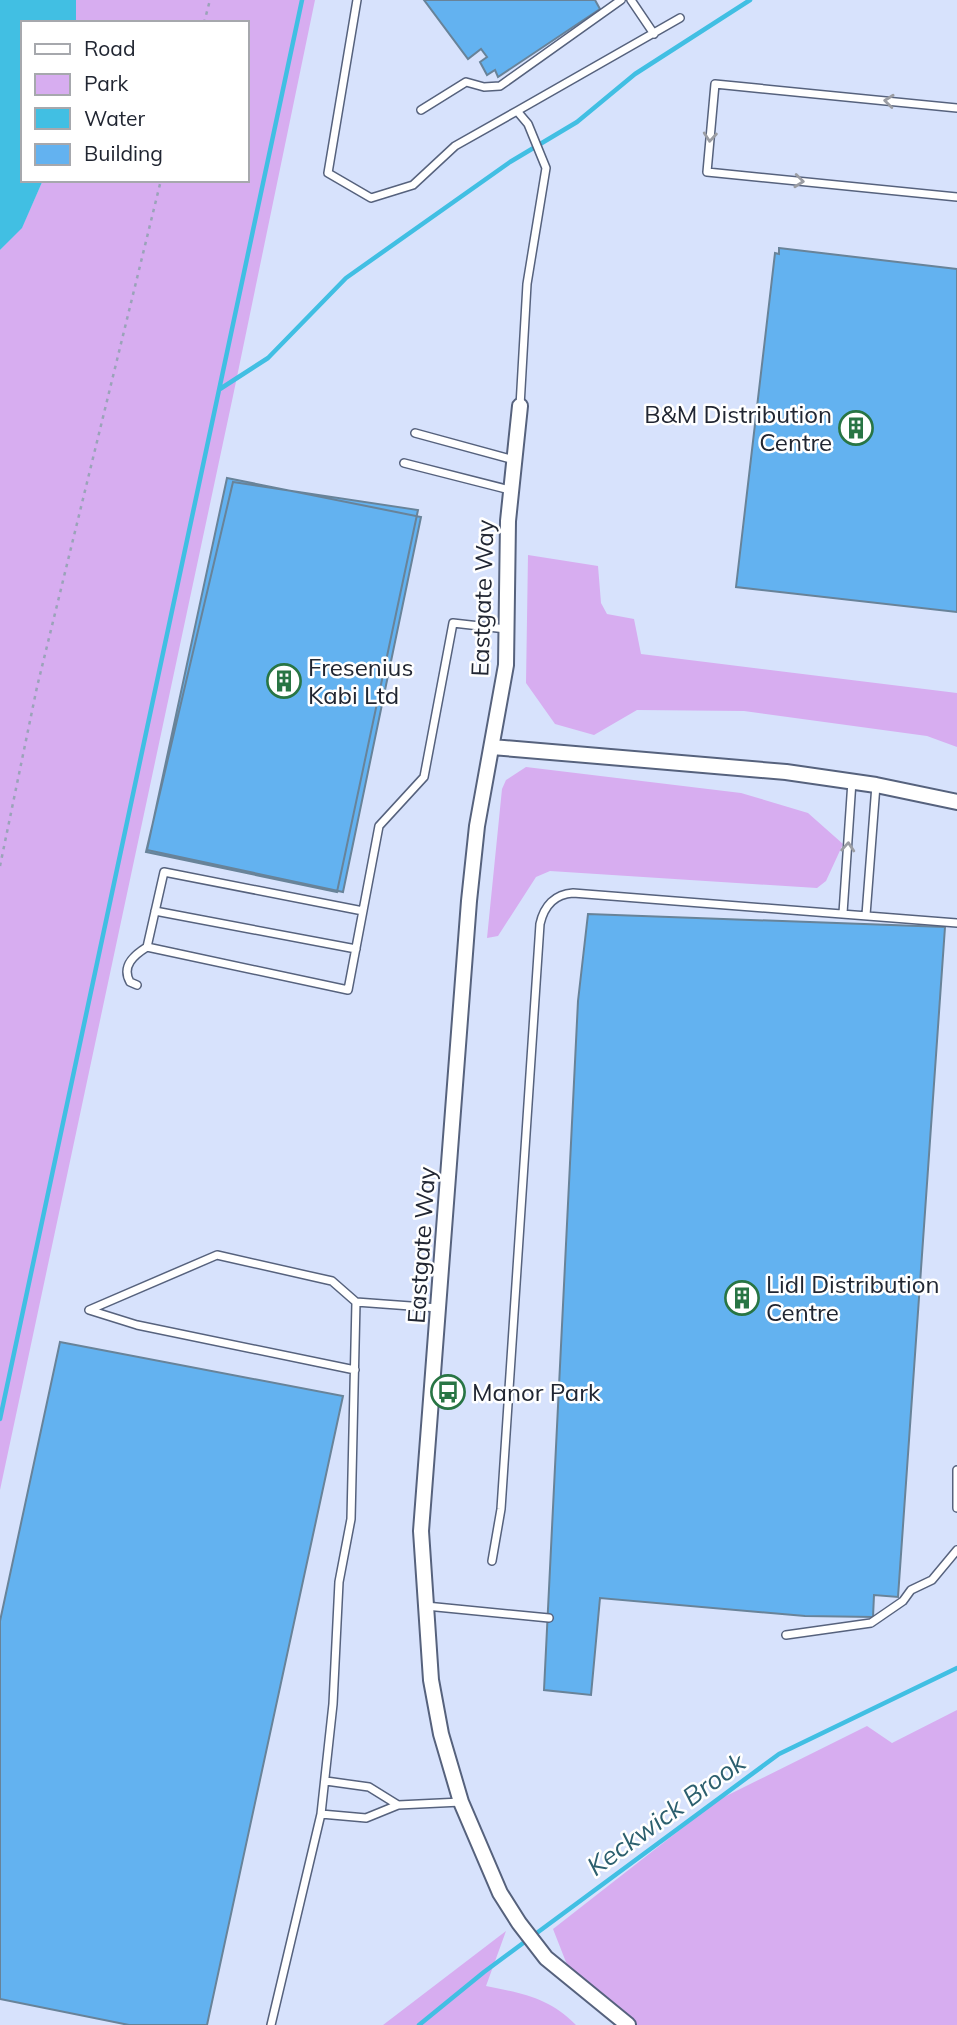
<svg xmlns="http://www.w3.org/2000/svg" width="957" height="2025" font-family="Mulish,sans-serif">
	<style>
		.green { fill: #d7adf0 }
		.water { fill: #41bfe3 }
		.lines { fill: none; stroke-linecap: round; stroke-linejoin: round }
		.stream { stroke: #41bfe3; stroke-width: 4.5 }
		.building { fill: #63b2f0; stroke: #688399; stroke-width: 2 }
		.lane-casing { stroke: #56627d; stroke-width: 10 }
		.street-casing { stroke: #56627d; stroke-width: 18 }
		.path { stroke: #9aa3b9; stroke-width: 2.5; stroke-dasharray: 3.5 5; stroke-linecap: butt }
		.lane { stroke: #fff; stroke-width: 7 }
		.street { stroke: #fff; stroke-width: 14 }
		.oneway { stroke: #9b9da3 }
		.labels { text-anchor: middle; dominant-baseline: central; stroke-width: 5; stroke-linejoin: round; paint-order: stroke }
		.poi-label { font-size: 24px; fill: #212632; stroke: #fff; text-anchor: start }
		.street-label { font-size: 24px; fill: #212632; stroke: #fff }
		.water-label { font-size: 26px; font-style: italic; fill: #2c5f6e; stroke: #fff }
	</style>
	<rect width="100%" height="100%" fill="#d7e2fc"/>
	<path class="green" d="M76,0H315L233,396L0,1490V250L22,227L43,180H247V23H76Z
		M528,555L598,566L601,603L607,614L634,619L641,654L957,693V747L927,736L744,711L637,710L594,735L555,724L526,683Z
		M526,767L741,793L808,813L843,844L826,881L817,888L550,871L536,877L498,936L487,938L502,789L506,780Z
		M957,1710V2025H628L573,1980L553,1929L718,1800L867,1726L892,1743Z
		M506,1931L486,1986C522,1993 550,1998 576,2025H383Z"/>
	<path class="water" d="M0,0H76V23H23V180H43L22,228L0,250Z"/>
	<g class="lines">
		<path class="stream" d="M220,389L268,358L346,278L510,162L577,122L635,74L750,0
			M0,1419L302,0
			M419,2025L484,1972L779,1754L957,1668"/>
	</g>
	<path class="building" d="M424,0H595L600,9L498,77L495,70L487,75L480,62L487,57L481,49L468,59Z
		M779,248L957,269V612L736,587L775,253L779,254Z
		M227,478L421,517L343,892L147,850Z
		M233,482L418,510L337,892L146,852Z
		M588,914L945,927L898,1597L874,1595L873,1617L805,1616L600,1598L591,1695L544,1690L578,1001Z
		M60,1342L343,1396L207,2025H129L0,1999V1621Z"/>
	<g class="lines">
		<g class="lane-casing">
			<path id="lane" d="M357,0L328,173L371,198L413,185L455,146L517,111
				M631,0L654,34
				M957,108L715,84L707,172L957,197
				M421,110L466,82L484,87L500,86L621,0
				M520,406L527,284L546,168L528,124L517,111L680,18
				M415,433L514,460
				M404,463L510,490
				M155,911L356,949
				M363,911L164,872L147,947L348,990L379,826L424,777L453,623L506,629
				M843,913L852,781
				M866,915L876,785
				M137,985L130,982C121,966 134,955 147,947
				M438,1308L356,1302L351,1519L339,1582L333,1704L321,1814L366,1818L398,1805L461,1802
				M355,1370L137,1325L89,1310L217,1255L332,1281L356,1302
				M957,1470V1508
				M492,1561L501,1509L540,924C544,906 555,894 573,893L957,923
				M426,1606L549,1618
				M786,1635L871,1623L903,1601L911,1590L932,1580L957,1550
				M326,1781L369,1787L398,1805
				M271,2025L321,1814"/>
		</g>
		<g class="street-casing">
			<path id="street" d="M520,406L508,521L506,665L477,826L469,901L421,1531L431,1680L441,1734L461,1802L500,1893L519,1923L546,1958L628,2025
				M492,747L786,772L876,785L957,802"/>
		</g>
		<path class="path" d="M204,23L210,0
			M0,866L37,687L161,180"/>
		<use href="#lane" class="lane"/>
		<use href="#street" class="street"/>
	</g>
	<defs><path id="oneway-chevron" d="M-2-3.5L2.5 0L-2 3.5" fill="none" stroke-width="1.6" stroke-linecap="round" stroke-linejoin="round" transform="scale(1.75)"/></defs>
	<g class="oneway">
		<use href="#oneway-chevron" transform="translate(889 101) rotate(-174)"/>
		<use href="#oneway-chevron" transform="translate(710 137) rotate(95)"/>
		<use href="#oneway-chevron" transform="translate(799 181) rotate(6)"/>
		<use href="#oneway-chevron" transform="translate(848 847) rotate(-86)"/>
	</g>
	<defs>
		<g id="building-ring" transform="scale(1.75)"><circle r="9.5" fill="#fff" stroke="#287544" stroke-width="1.5"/><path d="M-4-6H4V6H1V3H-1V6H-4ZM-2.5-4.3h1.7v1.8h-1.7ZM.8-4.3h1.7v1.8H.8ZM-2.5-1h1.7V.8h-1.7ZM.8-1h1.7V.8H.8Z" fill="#287544"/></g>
		<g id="bus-ring" transform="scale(1.75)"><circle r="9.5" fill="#fff" stroke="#287544" stroke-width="1.5"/><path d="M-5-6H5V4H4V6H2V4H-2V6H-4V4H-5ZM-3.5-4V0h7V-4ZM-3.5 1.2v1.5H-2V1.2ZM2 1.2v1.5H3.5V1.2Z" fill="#287544"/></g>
	</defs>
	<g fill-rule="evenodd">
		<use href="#building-ring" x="856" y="428"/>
		<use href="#building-ring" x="284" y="681"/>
		<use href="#building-ring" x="742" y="1298"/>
		<use href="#bus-ring" x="448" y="1392"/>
	</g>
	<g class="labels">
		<g class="poi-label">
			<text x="832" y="414" text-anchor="end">B&amp;M Distribution<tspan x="832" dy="28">Centre</tspan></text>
			<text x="308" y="667">Fresenius<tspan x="308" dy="28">Kabi Ltd</tspan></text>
			<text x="766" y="1284">Lidl Distribution<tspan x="766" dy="28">Centre</tspan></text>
			<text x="472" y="1392">Manor Park</text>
		</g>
		<g class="street-label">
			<text transform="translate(482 598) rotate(-88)">Eastgate Way</text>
			<text transform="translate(421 1245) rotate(-86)">Eastgate Way</text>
		</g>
		<g class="water-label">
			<text transform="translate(666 1814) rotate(-36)">Keckwick Brook</text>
		</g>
	</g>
	<rect x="21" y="21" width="228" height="161" fill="#ffffff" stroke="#a6a8ad" stroke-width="2"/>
	<rect x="35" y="44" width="35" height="10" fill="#ffffff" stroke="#a6a8ad" stroke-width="2"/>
	<text x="84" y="56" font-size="21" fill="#212632">Road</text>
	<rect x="35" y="74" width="35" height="21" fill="#d7adf0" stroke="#a6a8ad" stroke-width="2"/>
	<text x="84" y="91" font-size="21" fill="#212632">Park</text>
	<rect x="35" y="108" width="35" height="21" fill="#41bfe3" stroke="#a6a8ad" stroke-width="2"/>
	<text x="84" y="126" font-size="21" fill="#212632">Water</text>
	<rect x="35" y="144" width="35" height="21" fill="#63b2f0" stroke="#a6a8ad" stroke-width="2"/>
	<text x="84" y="161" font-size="21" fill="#212632">Building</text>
</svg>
